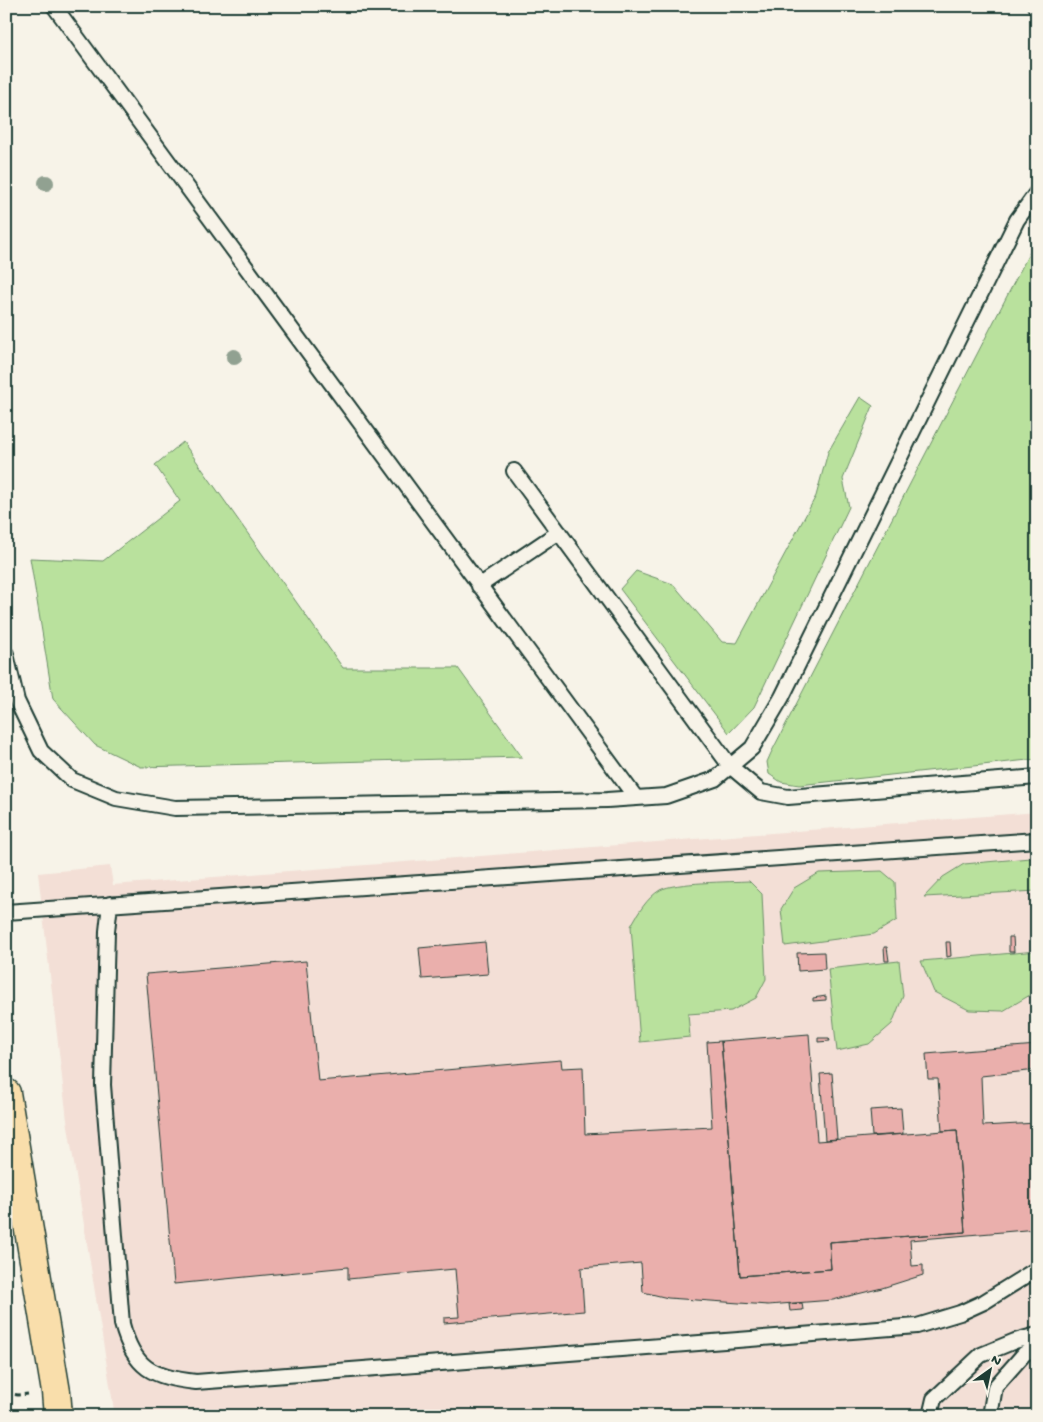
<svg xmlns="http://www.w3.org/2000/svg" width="1043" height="1422" font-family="'Gochi Hand',sans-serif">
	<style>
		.built { fill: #f3dfd6 }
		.green { fill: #b9e19d; stroke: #6c8f68 }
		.building { fill: #eaafac; stroke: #1f3d34 }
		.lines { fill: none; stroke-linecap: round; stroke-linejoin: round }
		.lane-casing { stroke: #1f3d34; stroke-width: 18 }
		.primary-casing { stroke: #1f3d34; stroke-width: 31 }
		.path { stroke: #1f3d34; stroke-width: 3; stroke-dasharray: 5 4; stroke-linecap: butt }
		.lane { stroke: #f7f3e8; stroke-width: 14 }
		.primary { stroke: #f9deab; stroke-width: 28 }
		.tree { fill: #91a191 }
	</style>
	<rect width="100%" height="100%" fill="#f7f3e8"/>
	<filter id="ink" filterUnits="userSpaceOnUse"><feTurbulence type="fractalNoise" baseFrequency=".02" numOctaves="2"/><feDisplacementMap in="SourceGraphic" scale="10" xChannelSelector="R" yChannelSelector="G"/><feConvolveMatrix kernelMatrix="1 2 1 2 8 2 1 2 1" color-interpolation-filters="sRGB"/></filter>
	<g filter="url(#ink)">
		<path class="built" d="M1037,812V1416H115L67,1120L38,873L110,866L113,885Z"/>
		<path class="green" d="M1037,238V759L799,785L781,782L769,774L767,762L771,753Z
			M860,397L873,406L843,479L849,507L754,707L729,733L620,589L636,571L673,584L722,642L737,643L816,496L828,452Z
			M183,442L343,668H458L522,757L141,767L95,745L53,699L30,558L103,561L180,501L155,465Z
			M1030,858L1037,864V891L924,897L943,877L964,864Z
			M882,871L895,882L897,920L874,934L785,946L781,909L794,888L819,873Z
			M749,881L762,894L766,979L756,998L731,1011L688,1014L690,1037L640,1042L631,926C638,913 647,898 660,890C675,882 730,882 749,881Z
			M1037,951V984L1030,995L1003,1011L969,1010L934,992L921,961Z
			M899,961L903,996L892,1024L869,1044L837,1051L828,969Z"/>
		<path class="building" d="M1009,937H1013L1014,952H1009Z
			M485,942L488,974L422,979L419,948Z
			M946,942H950L951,956L947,957Z
			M884,947H887L889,961H885Z
			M824,952L825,969L798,971L797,953Z
			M306,961L318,1081L561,1060L562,1068L583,1067L585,1134L712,1127L707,1042L721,1041L740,1276L831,1269L829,1242L965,1232L957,1130L942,1131L938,1079H928L926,1054L1037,1045V1070L981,1076L983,1126L1037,1123V1229L910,1240L912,1266L923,1265V1275L882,1288L833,1300L768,1305L668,1298L643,1292L641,1263L581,1268L584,1311L444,1323V1318L459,1317L455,1269L348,1279V1267L174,1284L146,974Z
			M826,996V1000L813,1001V998Z
			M809,1034L817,1141L957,1130L965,1232L829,1242L831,1269L740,1276L721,1041Z
			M818,1038H829L830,1041L818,1042Z
			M832,1073L837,1139L825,1140L820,1074Z
			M901,1108L903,1134L872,1136L870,1110Z
			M802,1303L803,1310L790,1311L789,1304Z"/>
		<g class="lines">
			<g class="lane-casing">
				<path id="lane" d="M54,6L636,798
					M1035,6L1037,7
					M514,471L730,766L761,792L788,797L1037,777
					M479,586L559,532
					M6,654L17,701L41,751L72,780L116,798L175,808L607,800L666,796L715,779L752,748L782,697L1017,220L1037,192
					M110,904L107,931L103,1085L122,1324C134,1369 152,1377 196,1382L917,1326L960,1313L984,1302L1037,1269
					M6,912L1037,840
					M930,1416L934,1399L981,1355L1015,1341L1037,1335
					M990,1416L995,1387L1024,1354L1037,1346"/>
			</g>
			<g class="primary-casing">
				<path id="primary" d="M6,1093L56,1392L58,1416"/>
			</g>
			<path class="path" d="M6,1393L18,1395L28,1394"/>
			<use href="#lane" class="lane"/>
			<use href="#primary" class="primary"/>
		</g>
		<g class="tree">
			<circle cx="46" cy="183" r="8"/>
			<circle cx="234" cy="357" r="8"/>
		</g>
	</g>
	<rect width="1043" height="1422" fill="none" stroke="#f7f3e8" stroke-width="25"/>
	<rect x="12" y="12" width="1018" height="1397" fill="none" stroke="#1f3d34" stroke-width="2" filter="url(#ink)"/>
	<g transform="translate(990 1370) rotate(33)" stroke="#f7f3e8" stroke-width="4" paint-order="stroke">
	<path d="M0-4L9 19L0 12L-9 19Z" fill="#1f3d34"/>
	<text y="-8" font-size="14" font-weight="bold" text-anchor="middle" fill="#1f3d34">N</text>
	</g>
</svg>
